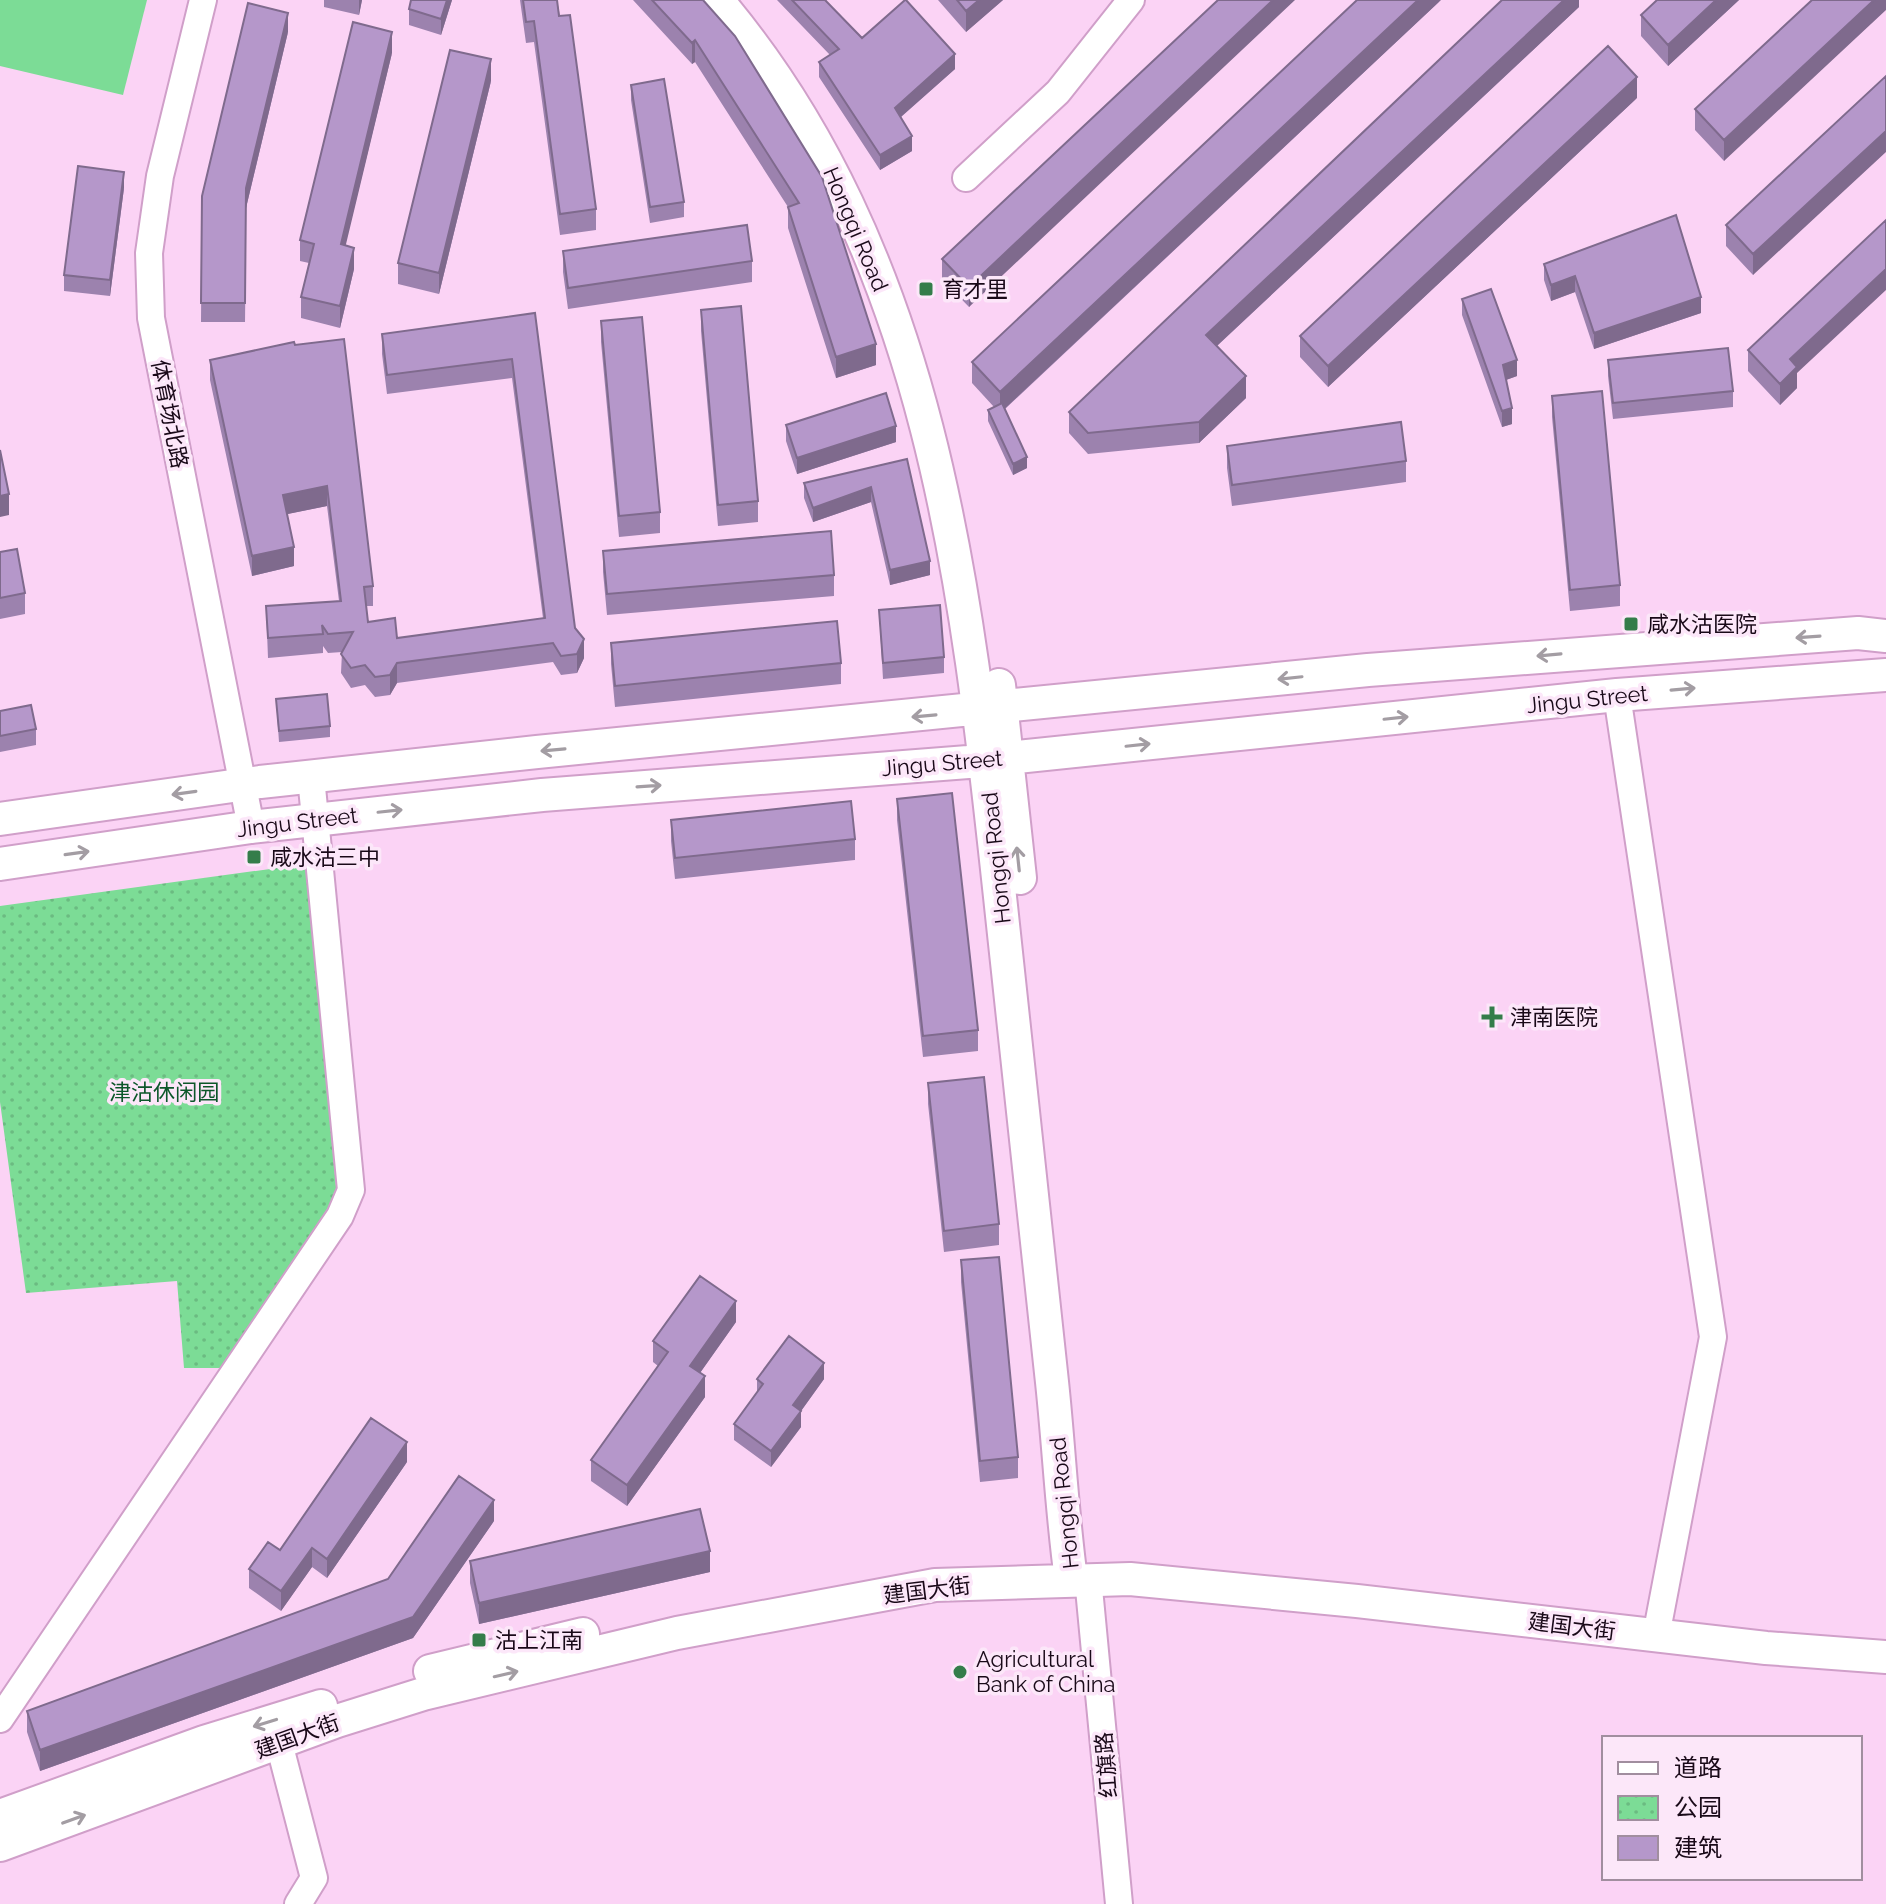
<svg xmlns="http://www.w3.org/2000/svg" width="1886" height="1904" font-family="Raleway,'Noto Sans SC',sans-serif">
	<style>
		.green { fill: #7cdc96 }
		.park { fill: url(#park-dots) }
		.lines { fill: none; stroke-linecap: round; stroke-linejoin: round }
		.minor-casing { stroke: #d09fc9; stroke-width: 30 }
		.major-casing { stroke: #d09fc9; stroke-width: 36 }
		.minor { stroke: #fff; stroke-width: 26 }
		.major { stroke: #fff; stroke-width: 32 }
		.wall { fill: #9c82ae }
		.shaded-wall { fill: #7f6a8d }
		.building { fill: #b597ca; stroke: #7f6a8d; stroke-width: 2 }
		.oneway { stroke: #a39da3 }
		.poi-dot { fill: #347d4a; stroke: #fce7f9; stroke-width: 3 }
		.labels { text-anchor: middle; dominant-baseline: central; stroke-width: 7; stroke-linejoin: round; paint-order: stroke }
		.street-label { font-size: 22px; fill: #190918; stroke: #fce7f9 }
		.poi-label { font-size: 22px; fill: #190918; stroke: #fce7f9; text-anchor: start }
		.park-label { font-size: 22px; fill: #0c572a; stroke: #fce7f9 }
	</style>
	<defs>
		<pattern id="park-dots" width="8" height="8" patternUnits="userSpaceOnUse" patternTransform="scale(2)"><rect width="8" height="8" fill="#7cdc96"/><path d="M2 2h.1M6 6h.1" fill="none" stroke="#6bbb81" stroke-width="1.8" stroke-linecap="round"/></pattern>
	</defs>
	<rect width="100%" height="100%" fill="#fbd3f5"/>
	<path class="green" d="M0,0H147L123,95L0,66Z"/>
	<path class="park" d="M306,864L337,1197L225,1368H184L177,1281L26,1293L0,1102V906Z"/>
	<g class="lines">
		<g class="minor-casing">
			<path id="minor" d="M203,0L160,176L149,253L151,318L251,827
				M966,178L1058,92L1131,0
				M1617,695L1713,1337L1656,1636
				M1088,1578L1119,1904
				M0,1719L340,1216L351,1190L311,777
				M279,1743L314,1878L298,1904"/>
		</g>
		<g class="major-casing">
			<path id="major" d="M717,0C932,254 967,588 1001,906C1018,1065 1035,1224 1052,1382C1059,1448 1062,1514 1071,1579
				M999,685L1020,878
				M0,819L260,782L537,752L1368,670L1858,633L1886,636
				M0,864L251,827L542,795L968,762L1617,695L1886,675
				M430,1671L583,1634
				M0,1816L204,1742L321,1706
				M0,1845L337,1721L423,1694L677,1633L935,1585L1130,1579L1357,1601L1766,1648L1886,1657"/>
		</g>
		<use href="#minor" class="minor"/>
		<use href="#major" class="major"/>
	</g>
	<path class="wall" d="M324,0H362L359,15L324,7Z
		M411,0H452L441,35L409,25V9Z
		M520,0H557L596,209V230L560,235L534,42L526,43Z
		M633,0H703L876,365L836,378L788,228V207L695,62L692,64Z
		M777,0H827L826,1L862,38L955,69L901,117L912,151L880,170L819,77V62L830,55Z
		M938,0H1003L966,32Z
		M1218,0L969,307L942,279V259Z
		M1441,0L1005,409L1027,468L1013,475L988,421V410L994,407L972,383V362Z
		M1579,0V7L1217,346L1246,398L1199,443L1088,454L1069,433V412Z
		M1657,0H1739L1668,66L1641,36V15Z
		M1812,0L1724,161L1695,130V109Z
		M288,32L246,208L245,322H201L202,196Z
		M392,53L345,245L354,269L340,328L301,318V297L309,263L300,261V240Z
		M1886,76L1753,275L1726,246V225Z
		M491,81L439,294L398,284V263Z
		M631,85L684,202V217L650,223L631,100Z
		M1637,98L1328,387L1300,357V336Z
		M124,188L110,296L64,291V275Z
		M563,251L752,261V282L568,309L563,272Z
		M1544,264L1701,313L1594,349L1575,292L1551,301L1544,280Z
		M1462,299L1517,376L1506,380L1512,424L1502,427L1462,315Z
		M701,310L758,501V522L718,526L701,331Z
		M535,313L575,628L584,658L577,673L561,675L553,662L397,683L390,695L375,697L365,685L351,688L341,673L342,652L328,653L323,646V653L268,658L266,606L339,601L327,506L287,514L294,566L252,576L210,380V360L294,342L373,586V606H366L368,622L397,638L543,618L512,378L387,394L382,354V334Z
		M601,321L660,512V533L619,537L601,342Z
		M1748,350L1797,373V388L1780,405L1748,371Z
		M1608,360L1733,391V407L1613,419L1608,376Z
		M1552,396L1620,585V606L1570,611L1552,417Z
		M786,425L896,442L797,474L786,441Z
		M1227,446L1406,461V482L1232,506L1227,468Z
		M907,459L930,575L890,585L871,502L813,522L804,498V483Z
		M603,551L834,575V596L607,615L603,572Z
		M0,552L25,593V614L0,619Z
		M879,610L944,657V673L883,679Z
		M611,643L841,663V684L615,707L611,664Z
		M276,699L330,726V737L279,742Z
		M0,711L36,729V745L0,752Z
		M897,799L978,1030V1051L923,1057L897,820Z
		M671,820L855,839V860L675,879L671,841Z
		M928,1083L999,1224V1245L944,1252L928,1104Z
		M961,1260L1018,1457V1478L980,1482L961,1282Z
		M736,1322L700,1373L705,1397L627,1506L591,1481V1460L658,1366L653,1362V1341Z
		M757,1379H824L801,1411V1427L771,1467L734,1440V1424L757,1393Z
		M407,1462L327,1578L312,1567L281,1611L249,1588V1569L280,1550Z
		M494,1521L413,1638L40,1771L27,1732V1711L388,1579Z
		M470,1561L710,1572L479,1624L470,1583Z"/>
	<path class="shaded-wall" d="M359,0H362L359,15Z
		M447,0H452L441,35V19Z
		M979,0H1003L966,32V11Z
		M1273,0H1295L969,307V287Z
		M1418,0H1441L1000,413V392Z
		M1564,0H1579V7L1206,356V335Z
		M1716,0H1739L1668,66V45Z
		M1874,0H1886V10L1724,161V140Z
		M288,13V32L246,208L245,322L246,188Z
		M392,32V53L341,265V244Z
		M695,40V62L692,64V43Z
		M955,54V69L895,122V108Z
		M491,59V81L439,294V273Z
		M1637,77V98L1328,387V366Z
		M1886,131V152L1753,275V254Z
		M912,136V151L880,170V155Z
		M124,172V188L110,296V280Z
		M354,248V269L340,328V306Z
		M1886,269V290L1797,373V388L1780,405V384L1790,359Z
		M1575,276V292L1551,301V285Z
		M1701,297V313L1594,349V333Z
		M876,344V365L836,378V357Z
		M1517,360V376L1503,381V365Z
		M1246,376V398L1199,443V422Z
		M1512,408V424L1502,427V411Z
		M896,426V442L797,474V458Z
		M1027,457V468L1013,475V464Z
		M327,486V506L283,515V495Z
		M871,487V502L813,522V508Z
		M9,494V515L0,517V496Z
		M294,547V566L252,576V556Z
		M930,561V575L890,585V570Z
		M584,639V658L577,673V654Z
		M397,663V683L390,695V675Z
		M736,1301V1322L690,1387V1366Z
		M824,1363V1379L801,1411V1427L771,1467V1451L793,1405Z
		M705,1376V1397L627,1506V1485Z
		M407,1442V1462L327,1578V1559Z
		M494,1500V1521L413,1638L40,1771V1750L413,1617Z
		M312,1548V1567L281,1611V1591Z
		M710,1551V1572L479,1624V1603Z"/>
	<path class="building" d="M411,0H447L441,19L409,9Z
		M523,0H557L559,16L570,15L596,209L560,214L534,21L526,22Z
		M652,0H703L735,36L822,177L876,344L836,357L788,207L799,203L695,40L692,43Z
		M792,0H825L862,38L905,0H906L955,54L895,108L912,136L880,155L819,62L839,49Z
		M957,0H979L966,11Z
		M1218,0H1273L969,287L942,259Z
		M1357,0H1418L1000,392L972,362Z
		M1502,0H1564L1206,335L1246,376L1199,422L1088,433L1069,412Z
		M1657,0H1716L1668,45L1641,15Z
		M1812,0H1874L1724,140L1695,109Z
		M248,3L288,13L246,188L245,303H201L202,196Z
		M353,22L392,32L341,244L354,248L340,306L301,297L314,244L300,240Z
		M1608,46L1637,77L1328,366L1300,336Z
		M450,50L491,59L439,273L398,263Z
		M1886,76V131L1753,254L1726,225Z
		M664,79L684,202L650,207L631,85Z
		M78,166L124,172L110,280L64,275Z
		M1676,215L1701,297L1594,333L1575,276L1551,285L1544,264Z
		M1886,220V269L1790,359L1797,367L1780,384L1748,350Z
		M747,225L752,261L568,288L563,251Z
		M1491,289L1517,360L1503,365L1512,408L1502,411L1462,299Z
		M741,306L758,501L718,505L701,310Z
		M535,313L575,628L584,639L577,654L561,656L553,643L397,663L390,675L375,677L365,665L351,668L341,654L353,632L328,634L322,625L323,634L268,638L266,606L341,601L327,486L283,495L294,547L252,556L210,360L294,342L295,345L344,339L373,586L364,587L368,622L395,618L397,638L545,618L512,359L387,375L382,334Z
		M642,317L660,512L619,516L601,321Z
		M1728,348L1733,391L1613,403L1608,360Z
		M1602,391L1620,585L1570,590L1552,396Z
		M886,393L896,426L797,458L786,425Z
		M1002,403L1027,457L1013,464L988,410Z
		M1401,422L1406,461L1232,485L1227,446Z
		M0,450L9,494L0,496Z
		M907,459L930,561L890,570L871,487L813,508L804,483Z
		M831,531L834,575L607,594L603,551Z
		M17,549L25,593L0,598V552Z
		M940,605L944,657L883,663L879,610Z
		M837,621L841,663L615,686L611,643Z
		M327,694L330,726L279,731L276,699Z
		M31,705L36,729L0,736V711Z
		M952,793L978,1030L923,1036L897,799Z
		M851,801L855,839L675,858L671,820Z
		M984,1077L999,1224L944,1231L928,1083Z
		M999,1257L1018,1457L980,1461L961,1260Z
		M700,1276L736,1301L690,1366L705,1376L627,1485L591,1460L668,1352L653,1341Z
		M789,1336L824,1363L793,1405L801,1411L771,1451L734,1424L763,1384L757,1379Z
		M371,1418L407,1442L327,1559L312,1548L281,1591L249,1569L268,1542L280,1550Z
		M459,1476L494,1500L413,1617L40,1750L27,1711L388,1579Z
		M700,1509L710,1551L479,1603L470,1561Z"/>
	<defs><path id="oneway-shaft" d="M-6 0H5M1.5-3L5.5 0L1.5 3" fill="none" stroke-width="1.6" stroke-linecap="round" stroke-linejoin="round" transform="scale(2)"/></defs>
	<g class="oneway">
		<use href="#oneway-shaft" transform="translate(1808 637) rotate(176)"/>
		<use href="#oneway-shaft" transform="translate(1549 655) rotate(175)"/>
		<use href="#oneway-shaft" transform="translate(1290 678) rotate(174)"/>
		<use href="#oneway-shaft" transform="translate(1683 689) rotate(-5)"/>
		<use href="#oneway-shaft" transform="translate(924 716) rotate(175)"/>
		<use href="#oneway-shaft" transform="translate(1396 718) rotate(-6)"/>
		<use href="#oneway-shaft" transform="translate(1138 745) rotate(-6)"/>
		<use href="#oneway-shaft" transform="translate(553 750) rotate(175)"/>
		<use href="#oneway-shaft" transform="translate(649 786) rotate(-4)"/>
		<use href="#oneway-shaft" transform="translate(184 793) rotate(172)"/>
		<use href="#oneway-shaft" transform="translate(390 811) rotate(-6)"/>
		<use href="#oneway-shaft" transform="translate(77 853) rotate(-8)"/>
		<use href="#oneway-shaft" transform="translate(1018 859) rotate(-96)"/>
		<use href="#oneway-shaft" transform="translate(506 1674) rotate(-13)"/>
		<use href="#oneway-shaft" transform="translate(265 1723) rotate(163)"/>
		<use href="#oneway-shaft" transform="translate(74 1819) rotate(-20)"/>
	</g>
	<g class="poi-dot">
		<rect x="918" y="281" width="16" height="16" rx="4"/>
		<rect x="1623" y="616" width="16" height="16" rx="4"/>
		<rect x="246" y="849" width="16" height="16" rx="4"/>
		<path d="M1488 1005h8v8h8v8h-8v8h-8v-8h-8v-8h8z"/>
		<rect x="471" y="1632" width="16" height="16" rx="4"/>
		<circle cx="960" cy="1672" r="8"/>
	</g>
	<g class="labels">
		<g class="street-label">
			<text transform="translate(856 229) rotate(67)">Hongqi Road</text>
			<text transform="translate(170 414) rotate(79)">体育场北路</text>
			<text transform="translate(1587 699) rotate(-6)">Jingu Street</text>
			<text transform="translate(942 763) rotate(-5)">Jingu Street</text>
			<text transform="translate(297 822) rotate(-7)">Jingu Street</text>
			<text transform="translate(996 858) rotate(-96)">Hongqi Road</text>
			<text transform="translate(1064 1503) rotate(-96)">Hongqi Road</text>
			<text transform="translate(927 1590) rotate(-7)">建国大街</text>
			<text transform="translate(1572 1626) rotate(7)">建国大街</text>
			<text transform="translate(297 1736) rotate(-20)">建国大街</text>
			<text transform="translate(1106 1765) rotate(-95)">红旗路</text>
		</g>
		<g class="poi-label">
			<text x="942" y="289">育才里</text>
			<text x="1647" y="624">咸水沽医院</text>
			<text x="270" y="857">咸水沽三中</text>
			<text x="1510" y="1017">津南医院</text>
			<text x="495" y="1640">沽上江南</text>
			<text x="976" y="1659">Agricultural<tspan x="976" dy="25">Bank of China</tspan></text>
		</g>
		<g class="park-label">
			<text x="164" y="1092">津沽休闲园</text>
		</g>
	</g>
	<rect x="1602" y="1736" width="260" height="144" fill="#fce7f9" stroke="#a18e9f" stroke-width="2"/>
	<rect x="1618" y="1762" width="40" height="12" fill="#ffffff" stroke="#a18e9f" stroke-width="2"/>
	<text x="1674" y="1776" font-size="24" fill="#190918">道路</text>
	<rect x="1618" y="1796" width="40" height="24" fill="url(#park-dots)" stroke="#a18e9f" stroke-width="2"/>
	<text x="1674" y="1816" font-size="24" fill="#190918">公园</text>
	<rect x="1618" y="1836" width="40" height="24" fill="#b597ca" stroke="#a18e9f" stroke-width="2"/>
	<text x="1674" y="1856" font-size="24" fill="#190918">建筑</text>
</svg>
